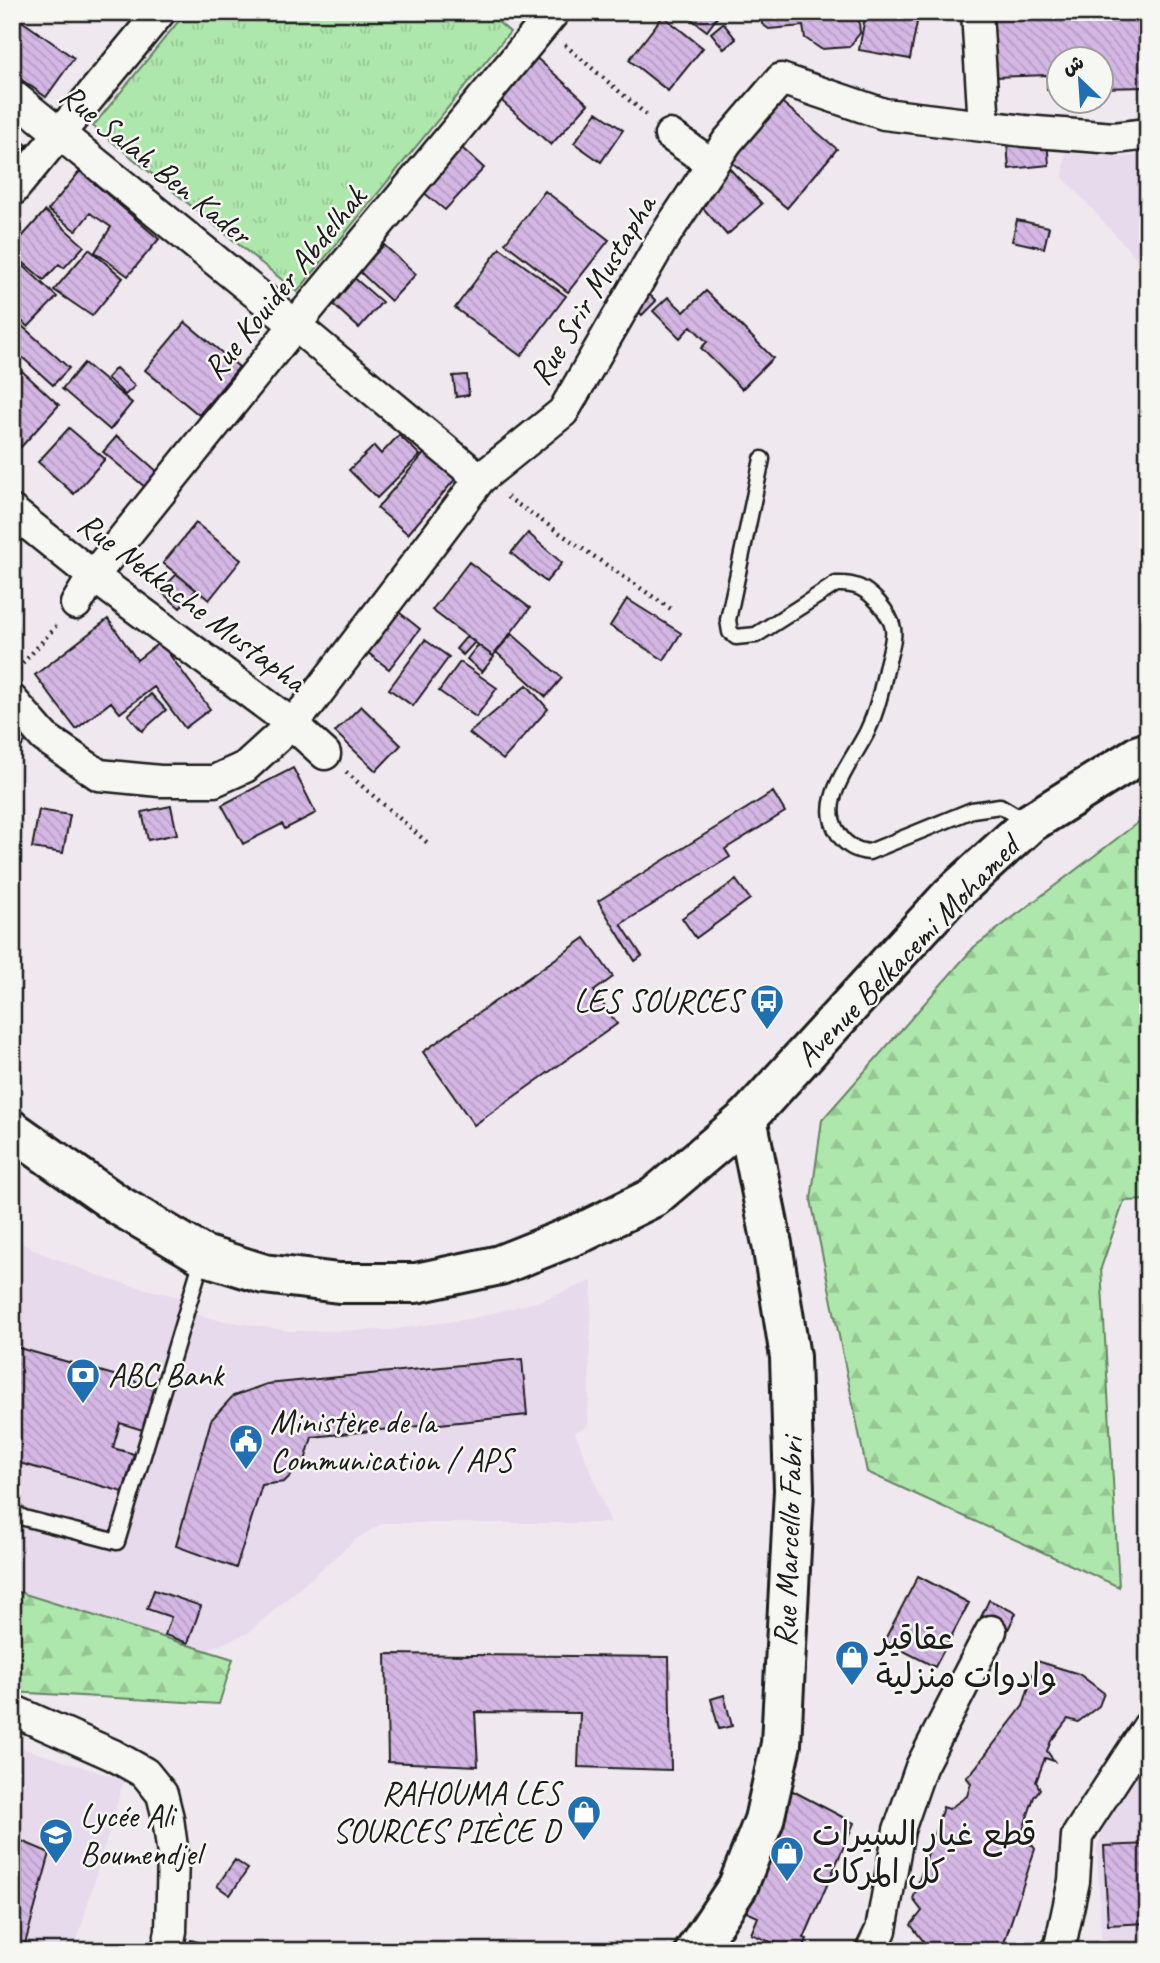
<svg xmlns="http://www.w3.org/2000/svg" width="1160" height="1963" font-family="Caveat,'Playpen Sans Arabic',sans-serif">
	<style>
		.built { fill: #e7daec }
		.grass { fill: url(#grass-tufts); stroke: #658264; stroke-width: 2 }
		.forest { fill: url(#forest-firs); stroke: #658264; stroke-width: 2 }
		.building { fill: url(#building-back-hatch); stroke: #1c1c1c; stroke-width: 2 }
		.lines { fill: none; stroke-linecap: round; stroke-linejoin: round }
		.lane-casing { stroke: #1c1c1c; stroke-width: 19 }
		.street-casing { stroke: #1c1c1c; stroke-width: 35 }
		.secondary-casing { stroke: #1c1c1c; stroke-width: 44 }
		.primary-casing { stroke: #1c1c1c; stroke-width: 44 }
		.path { stroke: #1c1c1c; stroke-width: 4.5; stroke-dasharray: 2 5; stroke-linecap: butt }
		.lane { stroke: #f6f6f2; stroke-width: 14 }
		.street { stroke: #f6f6f2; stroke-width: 30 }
		.secondary { stroke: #f6f6f2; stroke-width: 38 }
		.primary { stroke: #f6f6f2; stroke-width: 38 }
		.labels { text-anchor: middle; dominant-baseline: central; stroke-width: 5; stroke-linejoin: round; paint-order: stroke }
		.street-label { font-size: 33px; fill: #1c1c1c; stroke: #f6f6f2 }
		.poi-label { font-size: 33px; fill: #1c1c1c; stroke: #f6f6f2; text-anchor: start }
	</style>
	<defs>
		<pattern id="grass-tufts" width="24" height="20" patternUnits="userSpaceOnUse" patternTransform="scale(1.75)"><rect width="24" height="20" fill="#aee7ac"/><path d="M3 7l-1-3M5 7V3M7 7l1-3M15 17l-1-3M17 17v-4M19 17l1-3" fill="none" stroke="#95c693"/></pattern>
		<pattern id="forest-firs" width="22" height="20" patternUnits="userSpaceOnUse" patternTransform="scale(1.75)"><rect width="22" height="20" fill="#aee7ac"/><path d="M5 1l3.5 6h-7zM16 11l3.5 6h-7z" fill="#95c693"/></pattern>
		<pattern id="building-back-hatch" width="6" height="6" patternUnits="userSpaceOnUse" patternTransform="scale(1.75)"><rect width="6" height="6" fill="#d4b7e4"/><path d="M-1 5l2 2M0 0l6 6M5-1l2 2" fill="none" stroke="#b59dc3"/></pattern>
	</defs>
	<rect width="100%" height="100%" fill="#efe9ef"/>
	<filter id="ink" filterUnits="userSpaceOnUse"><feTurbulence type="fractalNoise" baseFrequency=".0143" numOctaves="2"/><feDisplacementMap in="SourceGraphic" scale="14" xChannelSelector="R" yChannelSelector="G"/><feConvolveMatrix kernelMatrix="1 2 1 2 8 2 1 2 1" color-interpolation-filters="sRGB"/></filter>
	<g filter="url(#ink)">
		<path class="built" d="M1065,153L1124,157L1148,154V263L1136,258L1063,177Z
			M12,1238L41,1253L110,1280L187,1299L182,1311L219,1320L290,1331L390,1330L469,1319L536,1302L592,1281L588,1426L575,1432L611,1523H383L356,1539L248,1633L200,1653L12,1590Z
			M12,1745L124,1780L74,1951H12Z
			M1148,1753V1951H1102L1097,1848L1109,1808Z"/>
		<path class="grass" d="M186,12H486L510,32L297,292L93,126Z"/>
		<path class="forest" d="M1148,815V1200L1124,1201L1101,1268L1119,1587L867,1472L811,1200L822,1120L974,947Z
			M12,1590L233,1659L219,1704L12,1692Z"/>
		<path class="building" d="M682,12H721L707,31Z
			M761,12H858L860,33L849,47L821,49L805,38L803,26L769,29L762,24Z
			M866,12H919L910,59L859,50Z
			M992,12H1123V17H1148V87L1100,88V60H1058V90H1047V75L995,77Z
			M12,14L74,58L46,97L12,73Z
			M663,16L703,48L668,91L629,60Z
			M723,23L736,39L724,49L711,33Z
			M531,53L588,104L551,145L494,94Z
			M778,99L837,149L787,208L728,159Z
			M597,112L623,130L601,162L574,143Z
			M12,133L27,145L12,164Z
			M1047,139L1049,165L1009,169L1007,143Z
			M462,148L484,168L445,210L423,192Z
			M729,168L762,204L727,235L695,199Z
			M80,171L159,239L128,276L95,252L111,227L90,213L76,231L48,210Z
			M545,191L609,240L568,292L505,243Z
			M1148,209V241L1143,210Z
			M45,211L84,246L64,268L59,264L44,280L12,253V248Z
			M1017,220L1049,227L1044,248L1012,241Z
			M384,245L416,274L391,301L359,271Z
			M500,248L566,296L521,356L455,308Z
			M89,249L123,278L92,316L54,290Z
			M12,255L57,297L28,327L12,312Z
			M351,275L382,302L359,328L328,300Z
			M646,291L656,301L642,315L632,305Z
			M706,291L773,358L742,389L701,348L707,342L691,326L680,338L653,311L668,297L684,312Z
			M185,322L239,367L199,415L145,370Z
			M21,325L69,368L53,385L12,348V334Z
			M84,363L132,403L110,430L62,389Z
			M116,368L135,386L125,395L107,378Z
			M22,371L59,405L21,447L12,439V381Z
			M467,375L469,395L456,397L453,376Z
			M69,428L105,459L74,494L38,462Z
			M399,435L420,455L377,498L349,470L374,446L381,454Z
			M117,436L158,472L145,487L103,452Z
			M427,450L457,477L408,534L377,508Z
			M196,523L241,560L209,600L163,563Z
			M528,533L562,563L546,582L511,553Z
			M469,562L530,608L493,656L432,610Z
			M177,574L196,590L180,608L160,591Z
			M627,599L681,633L664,660L610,626Z
			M395,609L420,629L389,669L363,649Z
			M108,619L137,660L160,642L210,709L185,728L154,687L120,713L111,702L76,729L35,675Z
			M512,634L562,678L546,697L496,652Z
			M467,636L475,642L463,655L456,649Z
			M425,640L449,657L413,706L389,689Z
			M478,645L494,657L482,672L467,659Z
			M460,662L497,688L476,717L439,691Z
			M527,685L548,709L503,760L469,733Z
			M151,694L166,710L142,731L128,715Z
			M361,706L401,745L376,771L335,732Z
			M12,724L29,736L12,760Z
			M293,768L316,813L285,829L282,824L243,844L222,805Z
			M773,792L785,812L725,849L730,857L621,924L642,956L635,961L598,901Z
			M171,806L177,834L148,840L142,812Z
			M39,810L70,815L63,853L32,848Z
			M736,880L750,899L696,938L682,918Z
			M585,938L613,977L594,991L617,1024L474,1125L423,1052Z
			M12,1346L159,1388L146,1431L120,1423L113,1448L134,1454L123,1492L12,1461Z
			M522,1359L527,1415L312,1437L305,1461L284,1482L262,1485L236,1568L176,1546L211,1420L233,1396L267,1384Z
			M918,1576L969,1603L935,1667L884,1641Z
			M154,1590L201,1606L188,1643L165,1635L171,1617L147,1609Z
			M989,1600L1016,1613L990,1667L963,1655Z
			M386,1654L669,1657L671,1770L578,1767L580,1713L475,1712L478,1766L388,1762Z
			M1037,1661L1079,1674L1104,1693L1099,1706L1078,1722L1068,1719L1051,1741L1047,1751L1054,1761L1045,1758L1036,1782L1040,1789L1034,1797L1019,1842L1032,1845L1035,1849L1004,1943L999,1951H931L911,1925L922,1911L913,1899L943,1807L949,1809L967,1796L971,1783L966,1777L972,1772L1023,1706Z
			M724,1695L732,1726L719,1729L711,1699Z
			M791,1790L854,1823L804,1938L807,1939L802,1951H793L751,1934L758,1917L735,1907L762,1859Z
			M12,1837L50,1853L23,1951H12Z
			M1148,1844V1923L1108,1925L1104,1846Z
			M235,1860L248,1869L230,1895L217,1886Z
			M191,1940L228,1951H188Z"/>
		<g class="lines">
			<g class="lane-casing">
				<path id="lane" d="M762,459L728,620L730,632L736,637L756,635L836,584C855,583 865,588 878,602C900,628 894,635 887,665C882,688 877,711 867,732C857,752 838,777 833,798C826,823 842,850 869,852L972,810L1000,806L1029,823
					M12,1511L24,1518L117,1542L203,1256"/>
			</g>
			<g class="street-casing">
				<path id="street" d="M977,12L984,126
					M12,95L295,325L480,479
					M670,135L712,164
					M12,191L160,12
					M12,511L93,576L292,724L325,754
					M76,604L93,576L295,325L554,12
					M12,700L44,737L99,775L160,781H214L245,767L292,724L311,702L480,479L563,412L664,237L727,142L781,79L884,114L1024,131L1114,138L1148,134
					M12,1710L113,1755L145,1773L162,1794L168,1818L173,1855L171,1931L167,1951
					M871,1951L881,1930L899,1830L921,1767L991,1631
					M1056,1951L1060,1946L1074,1881L1077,1836L1148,1727"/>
			</g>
			<g class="secondary-casing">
				<path id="secondary" d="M695,1951L738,1886L764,1820L781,1744L794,1490L790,1357L772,1244L747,1118"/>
			</g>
			<g class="primary-casing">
				<path id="primary" d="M12,1130L118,1205L203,1255L264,1274L339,1283H416L500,1265L585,1231L654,1197L747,1118L950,896L1030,823L1139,755L1148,752"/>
			</g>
			<path class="path" d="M565,45L649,117
				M507,497L671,609
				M18,669L56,626
				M346,772L430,845"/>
			<use href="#lane" class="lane"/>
			<use href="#street" class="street"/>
			<use href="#secondary" class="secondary"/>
			<use href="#primary" class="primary"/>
		</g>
	</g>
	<defs>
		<g id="bus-pin" transform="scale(1.75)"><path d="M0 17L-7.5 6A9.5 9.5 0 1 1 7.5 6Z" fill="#1f6fb2" stroke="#f6f6f2"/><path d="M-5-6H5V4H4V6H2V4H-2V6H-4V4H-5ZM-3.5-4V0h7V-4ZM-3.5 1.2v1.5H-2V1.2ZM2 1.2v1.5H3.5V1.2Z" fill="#fff"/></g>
		<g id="bank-pin" transform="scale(1.75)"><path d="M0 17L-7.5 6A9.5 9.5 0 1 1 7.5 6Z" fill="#1f6fb2" stroke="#f6f6f2"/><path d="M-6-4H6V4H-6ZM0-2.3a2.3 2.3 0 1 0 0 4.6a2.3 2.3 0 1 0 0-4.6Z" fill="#fff"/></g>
		<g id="civic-pin" transform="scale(1.75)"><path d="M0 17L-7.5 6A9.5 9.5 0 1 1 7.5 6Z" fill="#1f6fb2" stroke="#f6f6f2"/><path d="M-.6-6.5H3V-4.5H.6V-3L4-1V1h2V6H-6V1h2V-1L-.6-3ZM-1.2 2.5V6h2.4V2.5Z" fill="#fff"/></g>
		<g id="shop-pin" transform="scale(1.75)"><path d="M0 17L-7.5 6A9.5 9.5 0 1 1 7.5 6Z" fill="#1f6fb2" stroke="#f6f6f2"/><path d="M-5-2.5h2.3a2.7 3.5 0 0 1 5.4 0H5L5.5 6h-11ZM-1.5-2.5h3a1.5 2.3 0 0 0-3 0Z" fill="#fff"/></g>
		<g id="school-pin" transform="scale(1.75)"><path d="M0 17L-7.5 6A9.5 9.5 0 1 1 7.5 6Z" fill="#1f6fb2" stroke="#f6f6f2"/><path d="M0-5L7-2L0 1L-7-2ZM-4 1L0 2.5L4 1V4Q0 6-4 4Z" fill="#fff"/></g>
	</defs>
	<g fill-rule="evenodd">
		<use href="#bus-pin" x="767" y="1001"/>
		<use href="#bank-pin" x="83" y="1375"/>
		<use href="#civic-pin" x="246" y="1441"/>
		<use href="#shop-pin" x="852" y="1657"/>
		<use href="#shop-pin" x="584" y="1812"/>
		<use href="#school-pin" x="56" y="1835"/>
		<use href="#shop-pin" x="787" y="1853"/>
	</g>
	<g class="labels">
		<g class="street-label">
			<text transform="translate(156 164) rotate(39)">Rue Salah Ben Kader</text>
			<text transform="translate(284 283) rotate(-51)">Rue Kouider Abdelhak</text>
			<text transform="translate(592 290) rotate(-59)">Rue Srir Mustapha</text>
			<text transform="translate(192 602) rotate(37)">Rue Nekkache Mustapha</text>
			<text transform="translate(907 951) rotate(-46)">Avenue Belkacemi Mohamed</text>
			<text transform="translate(788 1542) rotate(-88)">Rue Marcello Fabri</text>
		</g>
		<g class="poi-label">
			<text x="742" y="1001" text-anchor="end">LES SOURCES</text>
			<text x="108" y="1375">ABC Bank</text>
			<text x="270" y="1422">Ministère de la<tspan x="270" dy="38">Communication / APS</tspan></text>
			<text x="876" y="1638">عقاقير<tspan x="876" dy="38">وادوات منزلية</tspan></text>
			<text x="560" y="1793" text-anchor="end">RAHOUMA LES<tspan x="560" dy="38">SOURCES PIÈCE D</tspan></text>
			<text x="80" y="1816">Lycée Ali<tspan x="80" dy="38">Boumendjel</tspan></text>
			<text x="812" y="1834">قطع غيار السيرات<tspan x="812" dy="38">كل المركات</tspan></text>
		</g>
	</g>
	<rect width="1160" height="1963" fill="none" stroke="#f6f6f2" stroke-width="42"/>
	<rect x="21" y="21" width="1118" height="1921" fill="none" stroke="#1c1c1c" stroke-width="2.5" filter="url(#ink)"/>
	<g transform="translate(1080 80) rotate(335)"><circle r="33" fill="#f6f6f2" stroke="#9f9f9c" stroke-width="2"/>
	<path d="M0-5L12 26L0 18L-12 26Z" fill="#1f6fb2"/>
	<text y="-10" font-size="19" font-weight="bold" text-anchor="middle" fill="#1c1c1c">ش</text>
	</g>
</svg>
